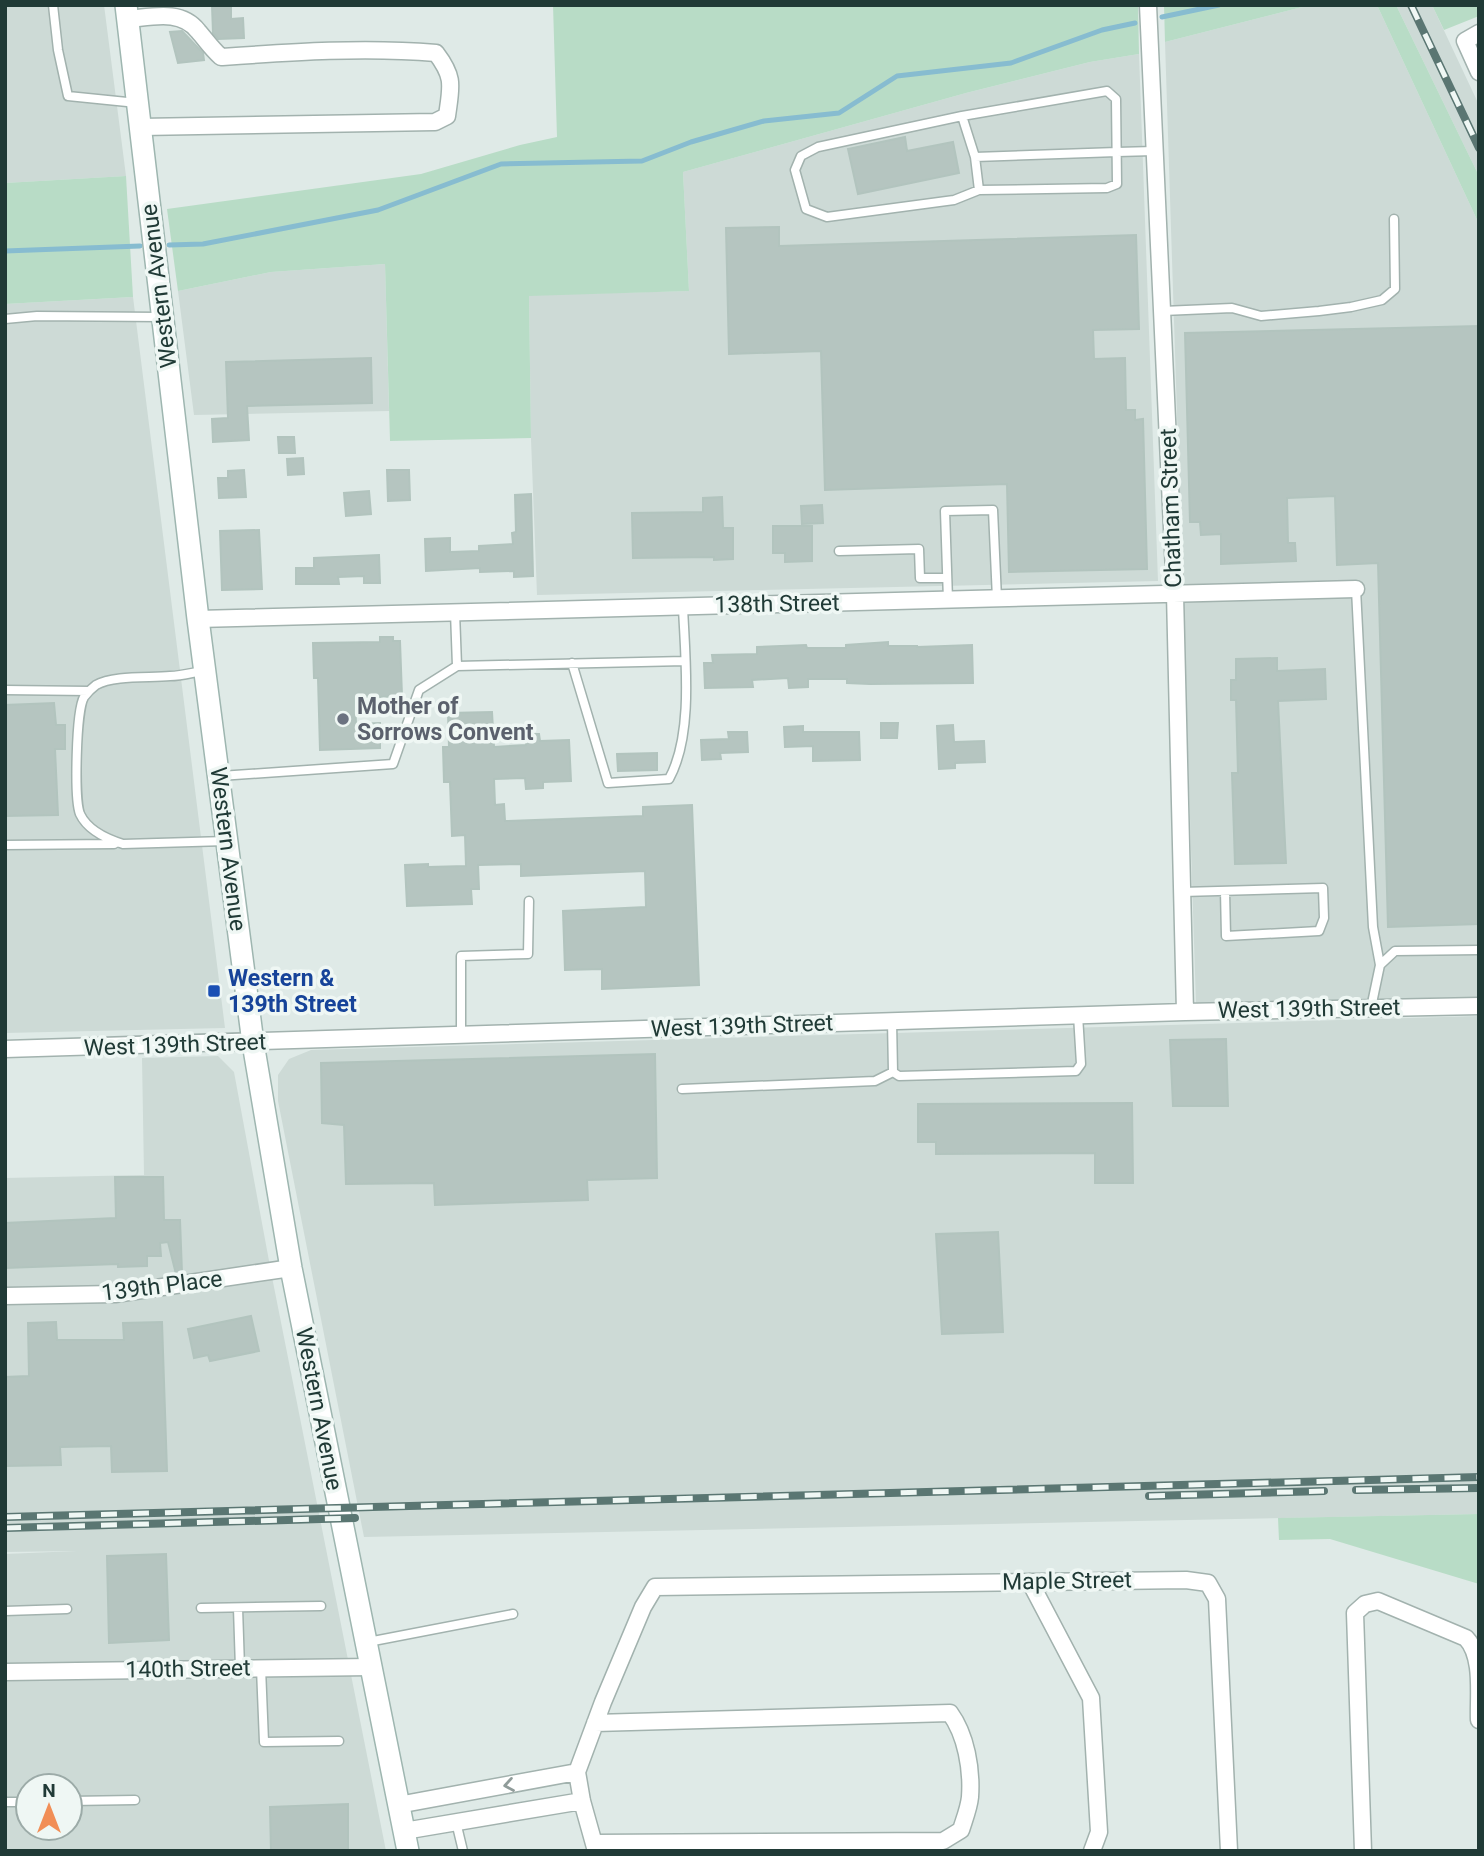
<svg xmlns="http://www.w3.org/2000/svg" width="1484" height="1856" font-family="Roboto,sans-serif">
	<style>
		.built { fill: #cddad6; fill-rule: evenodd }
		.green { fill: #b8dcc6 }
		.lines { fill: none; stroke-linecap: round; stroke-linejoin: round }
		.stream { stroke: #87bcd0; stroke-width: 5 }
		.building { fill: #b5c5c0; stroke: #b2c4be; stroke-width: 2 }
		.service-casing { stroke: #a2b2ae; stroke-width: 11 }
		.minor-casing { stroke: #a2b2ae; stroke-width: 19 }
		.secondary-casing { stroke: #9eb6b0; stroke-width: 24 }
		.service { stroke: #fff; stroke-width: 8 }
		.minor { stroke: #fff; stroke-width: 16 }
		.secondary { stroke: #fff; stroke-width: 21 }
		.rail-casing { stroke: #5a7672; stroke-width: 8 }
		.rail { stroke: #eff7f4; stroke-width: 5; stroke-dasharray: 16; stroke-linecap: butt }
		.oneway { stroke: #909c9a }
		.worship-dot { fill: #6b7280; stroke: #eff7f4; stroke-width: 2.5 }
		.transit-dot { fill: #1a4fb4; stroke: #eff7f4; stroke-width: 2.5 }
		.labels { text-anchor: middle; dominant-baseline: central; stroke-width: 7; stroke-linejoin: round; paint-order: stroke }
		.street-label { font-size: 23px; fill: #203a36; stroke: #eff7f4 }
		.worship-label { font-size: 23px; font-weight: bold; fill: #5b616d; stroke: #eff7f4; text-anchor: start }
		.transit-label { font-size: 23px; font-weight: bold; fill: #164399; stroke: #eff7f4; text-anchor: start }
	</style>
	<rect width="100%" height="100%" fill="#dfeae7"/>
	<path class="built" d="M5,5H104L126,176L5,183Z
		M1310,5H1377L1479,224V997L1196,1004L1165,42Z
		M1396,5H1432L1479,105V176Z
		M1139,54L1158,581L537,595L531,439L529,295L689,291L683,172L966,93L1090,62Z
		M385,264L389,411L194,415L178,291L271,272Z
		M133,297L225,1028L5,1033V304Z
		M1479,1016V1514L364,1537L278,1101V1075L289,1059L311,1050Z
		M218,1056L234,1072L272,1277L386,1851H5V1554L77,1551L5,1552V1178L144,1175L142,1058ZM28,1786H70V1828H28Z"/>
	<path class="green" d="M553,5H1138L1139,54L1090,62L966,93L683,172L689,291L529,296L531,438L390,441L385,264L271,272L178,291L167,209L421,174L520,145L557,137Z
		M1164,5H1310L1165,42Z
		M1377,5H1396L1479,176V224Z
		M1432,5H1479V16L1444,30Z
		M126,176L133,297L5,304V183Z
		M1479,1514V1584L1330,1539L1279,1540L1278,1518Z"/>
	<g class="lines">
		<path class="stream" d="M1162,17L1219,5
			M169,245L203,244L378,210L501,164L642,161L691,142L764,121L839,113L897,76L1011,63L1102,30L1135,23
			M5,251L140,246"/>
	</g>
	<path class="building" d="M212,5H231V19L243,18L244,38L218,39L213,33Z
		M182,31L203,53L204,60L178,63L170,32Z
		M905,137L907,151L953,142L959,173L858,194L848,149Z
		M779,227V246L1136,235L1139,329L1093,330L1094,359L1125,358L1126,410H1135V420L1143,419L1147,569L1009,572L1007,484L825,490L821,351L729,354L726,228Z
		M1479,326V924L1388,927L1378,563L1337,565L1335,496L1287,498L1288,543H1295L1296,561L1221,564V534L1201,535L1200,522H1190L1185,333Z
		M371,358L372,403L247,406L249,440L213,442L212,419L228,418L226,362Z
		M278,437H294L295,453H279Z
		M303,458L304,474L288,475L287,459Z
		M244,470L246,497L219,498L218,478H228V471Z
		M387,470H409L410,500L388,501Z
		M369,491L371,514L346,516L344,493Z
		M531,494L533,576L514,577V571L480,572V568L426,571L425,539L450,538V552L479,551V546L513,544L512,533L516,532L515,495Z
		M722,497L723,528H733V559L714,560V557L633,558L632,513L703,512V498Z
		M822,505L823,523L802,524L801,506Z
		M773,526H812V561L785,562V553H773Z
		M259,530L262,589L222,590L220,531Z
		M379,555L380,583H364V576L338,577L339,584H296V568H314V558Z
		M380,637H393V641H400L402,696L355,698L356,724L380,723V748L320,750L318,678H314L313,643L380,642Z
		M888,642V646H917V647L972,645L973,683L870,684L847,683V679H808V687L789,688L788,678L752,680L753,687L705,688L704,663H713L712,655L757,654V647L806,645L807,648H846V645Z
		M1277,658V671L1325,669L1326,699L1278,701L1286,863L1235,864L1232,773H1238L1236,700H1231V680H1236V659Z
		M54,703L56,725H65V749H55L58,815L5,816V705Z
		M492,712L494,747L526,745L525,734H539L540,741L569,740L571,781L543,782V788L526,789L525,778L494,779L495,805L504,804L505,821L643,816V807L692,805L699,985L602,989V969L565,970L563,911L646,907L645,871L521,876V864L478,865L479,889H471L472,904L407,906L405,865L428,864V867L466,866L465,835L452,836L450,782H444L443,747H449L448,713Z
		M881,723H898L897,738H881Z
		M953,725L954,742L984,741L985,762L955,763V768L939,769L937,726Z
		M803,726V732H859L860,760L813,761V746L785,747L784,727Z
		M728,732H747L748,752L720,753L721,759L702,760L701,740L729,739Z
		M657,753V770L618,771L617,754Z
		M1226,1039L1228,1106H1173L1170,1040Z
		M655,1054L657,1178L587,1180L588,1200L435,1205L434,1183L346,1184L344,1125L322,1123L321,1063Z
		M1132,1103L1133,1183H1095V1153L936,1154V1142H918V1104Z
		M115,1177H163L164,1220H180L182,1273L176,1274L168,1242L160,1243L161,1256H147V1266L118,1267V1264L5,1268V1223L116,1218Z
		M998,1232L1003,1332L942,1334L936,1234Z
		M251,1316L259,1351L210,1361L208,1355L194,1358L188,1329Z
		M56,1322L57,1340H124L123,1323L162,1322L167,1471L112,1472L111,1446L60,1447L61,1465L5,1466V1377L29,1376L28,1323Z
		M166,1554L169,1640L109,1643L107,1556Z
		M348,1804V1851H271L270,1807Z"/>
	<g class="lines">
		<g class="service-casing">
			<path id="service" d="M53,5L58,50L68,96L137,103
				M962,116L818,147L801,156L795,170L806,209L827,217L954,200L979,190
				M975,157L979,190L1107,188L1117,184L1116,99L1107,91L962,116L975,157L1117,152L1154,151
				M1163,311L1232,308L1261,316L1319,311L1351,307L1382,300L1395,289L1394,219
				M5,319L37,316L160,317
				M839,551L919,549L920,578H947
				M1356,589L1373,927L1380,965
				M948,600L945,511L993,510L997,599
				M455,612L457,666
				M572,663L608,783L669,779C694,734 685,657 683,607
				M202,671C191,673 181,676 170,676C149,678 113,675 96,685C92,688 87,693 84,697C76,711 74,799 80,814C88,831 107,839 123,844L226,841
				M5,690L89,691
				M220,776L393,764L419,690L457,666L685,661
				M5,845L114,844
				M1182,892L1323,888L1324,918L1319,931L1226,936L1225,891
				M1371,1008L1380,965L1395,951L1479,950
				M892,1021L893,1072L899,1076L1076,1071L1081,1064L1078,1015
				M461,1036V956L528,954L529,901
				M682,1089L875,1081L893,1072
				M201,1608L321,1606
				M238,1608L240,1668
				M5,1611L67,1609
				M368,1642L513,1614
				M261,1668L264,1742L339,1741
				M70,1801L135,1800
				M5,1802H28
				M456,1822L463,1851"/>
		</g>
		<g class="minor-casing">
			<path id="minor" d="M1148,5L1175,594L1185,1012
				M128,19C152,17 181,9 198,31C206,40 211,48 221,57C293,52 364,47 436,53C455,78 451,86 447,116L435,122L141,127
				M1479,33L1465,41L1479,72
				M198,619L1356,589
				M5,1049L1185,1012L1479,1006
				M5,1296L115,1294L291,1268
				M1030,1582L1091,1698L1099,1832L1092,1851
				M5,1672L371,1667
				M398,1805L577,1772
				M404,1831L582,1801
				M594,1843L943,1841L961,1830C964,1820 969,1808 970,1797C972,1769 966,1735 950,1713L595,1723
				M596,1851L582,1801L577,1772L603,1702L643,1607L655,1587L1186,1580L1208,1583L1217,1599L1229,1851
				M1363,1851L1355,1613L1365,1604L1378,1601L1466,1638C1484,1657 1478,1696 1479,1720"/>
		</g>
		<g class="secondary-casing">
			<path id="secondary" d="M126,5L198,619L253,1043L291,1268L408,1851"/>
		</g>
		<use href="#service" class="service"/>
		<use href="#minor" class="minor"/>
		<use href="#secondary" class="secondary"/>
		<g class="rail-casing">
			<path id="rail" d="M1411,5L1479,148
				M1356,1490L1479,1488
				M1149,1496L1324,1491
				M5,1517L1479,1477
				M5,1528L355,1518"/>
		</g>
		<use href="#rail" class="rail"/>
	</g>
	<defs><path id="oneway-chevron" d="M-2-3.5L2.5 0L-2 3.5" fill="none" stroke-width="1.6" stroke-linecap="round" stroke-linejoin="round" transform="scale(1.75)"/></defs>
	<use class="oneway" href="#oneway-chevron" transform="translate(509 1785) rotate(170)"/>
	<circle class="worship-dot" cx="343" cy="719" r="7"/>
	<rect class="transit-dot" x="207" y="984" width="14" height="14" rx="3.5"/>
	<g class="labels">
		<g class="street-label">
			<text transform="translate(159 286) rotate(-97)">Western Avenue</text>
			<text transform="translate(1171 508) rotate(-92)">Chatham Street</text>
			<text transform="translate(777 604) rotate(-1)">138th Street</text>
			<text transform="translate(228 849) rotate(83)">Western Avenue</text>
			<text transform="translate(1309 1009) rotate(-1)">West 139th Street</text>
			<text transform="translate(742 1026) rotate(-2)">West 139th Street</text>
			<text transform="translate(175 1045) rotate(-2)">West 139th Street</text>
			<text transform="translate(162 1286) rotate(-7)">139th Place</text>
			<text transform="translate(319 1409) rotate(79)">Western Avenue</text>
			<text transform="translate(1067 1581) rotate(-1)">Maple Street</text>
			<text transform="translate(188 1669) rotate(-1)">140th Street</text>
		</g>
		<g class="worship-label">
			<text x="357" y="706">Mother of<tspan x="357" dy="26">Sorrows Convent</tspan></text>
		</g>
		<g class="transit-label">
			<text x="228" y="978">Western &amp;<tspan x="228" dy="26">139th Street</tspan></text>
		</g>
	</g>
	<rect width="1484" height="1856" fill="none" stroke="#203a36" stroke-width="14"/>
	<g transform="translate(49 1807)"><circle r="33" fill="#eff7f4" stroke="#9caba8" stroke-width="2"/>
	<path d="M0-5L12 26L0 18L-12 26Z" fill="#f18e56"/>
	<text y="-10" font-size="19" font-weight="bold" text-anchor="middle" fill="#203a36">N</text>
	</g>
</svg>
